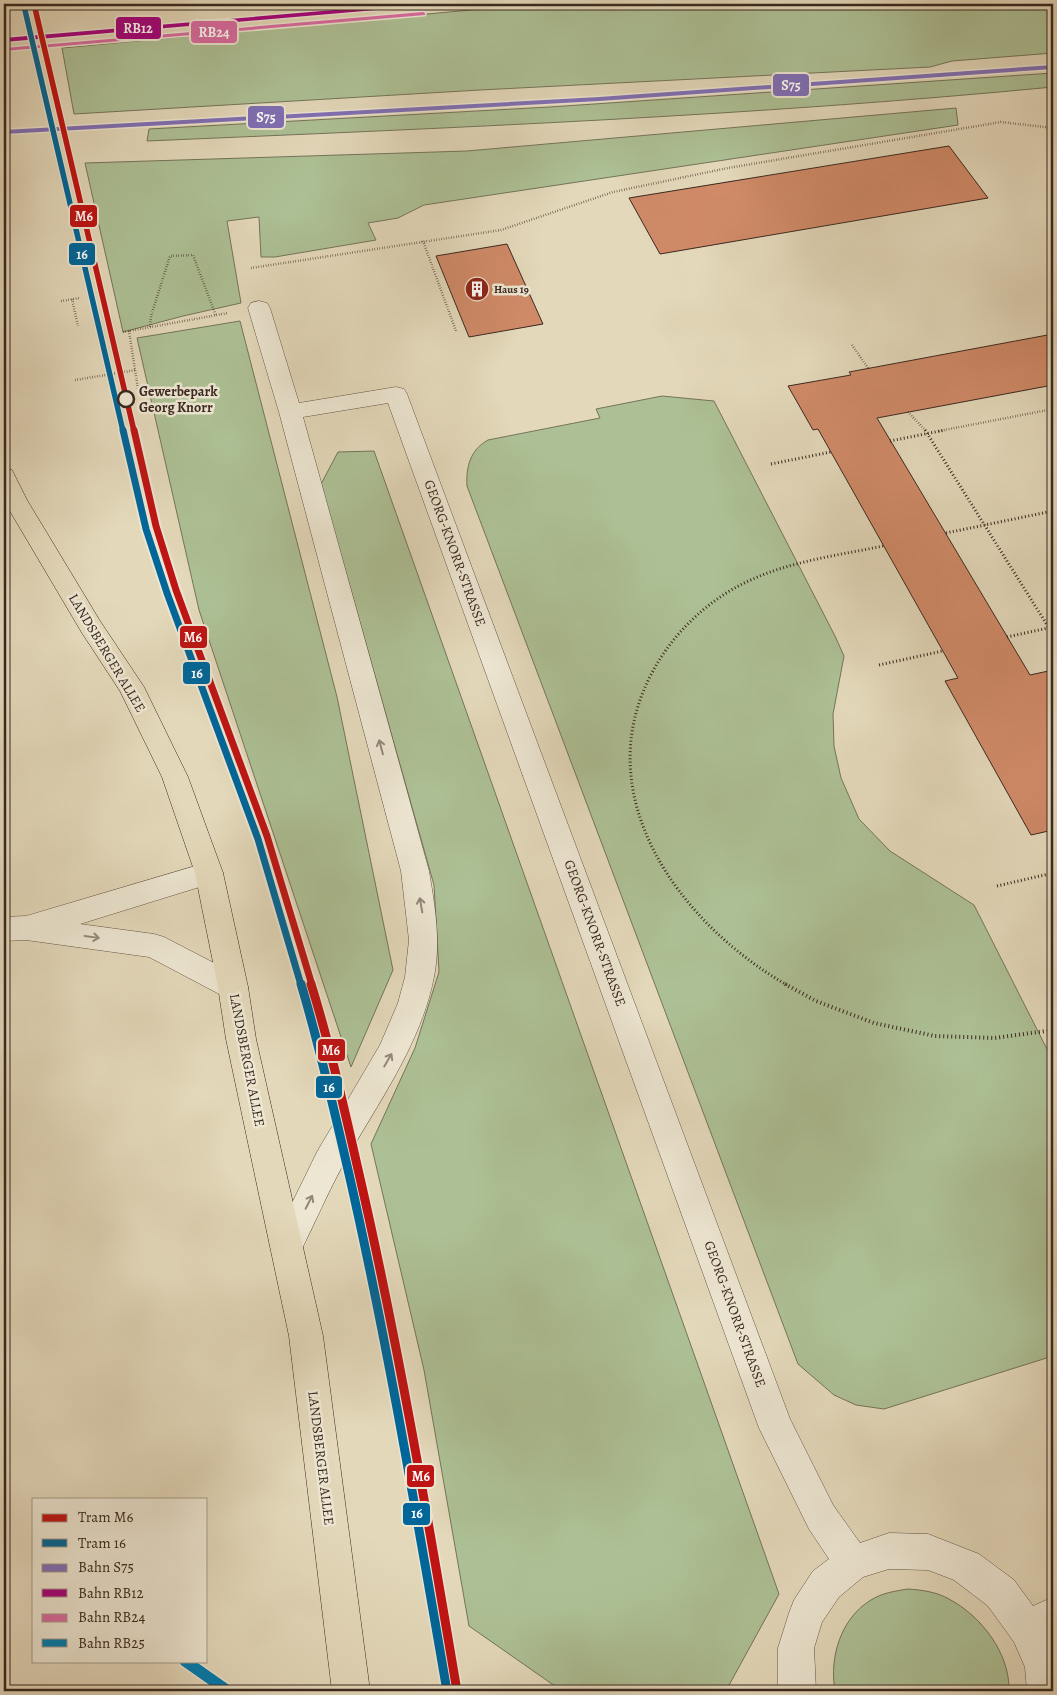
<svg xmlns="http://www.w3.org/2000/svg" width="1057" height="1695" font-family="Alegreya,serif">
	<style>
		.green { fill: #adc095; stroke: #74745a }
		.building { fill: #d08a68; stroke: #3a2820 }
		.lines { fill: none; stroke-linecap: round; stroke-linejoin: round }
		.minor-casing { stroke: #645446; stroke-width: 1 }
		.major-casing { stroke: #3a2820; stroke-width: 1 }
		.path-far2 { stroke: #3a2820; stroke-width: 2.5; stroke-dasharray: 0.5 2; stroke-linecap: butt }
		.path-far1 { stroke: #3a2820; stroke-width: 3; stroke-dasharray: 1 2.5; stroke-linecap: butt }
		.path { stroke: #3a2820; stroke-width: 4; stroke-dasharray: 1 3; stroke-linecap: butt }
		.minor { fill: #ede6d2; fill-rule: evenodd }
		.major { fill: #e3d8ba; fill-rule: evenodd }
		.rail-1-casing { stroke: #ede6d2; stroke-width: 3 }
		.rail-2-casing { stroke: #ede6d2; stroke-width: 3 }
		.rail-3-casing { stroke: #ede6d2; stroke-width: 3 }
		.rail-4-casing { stroke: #ede6d2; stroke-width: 3 }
		.rail-1 { fill: #8070b7; fill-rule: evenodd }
		.rail-2 { fill: #a5027d; fill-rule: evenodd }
		.rail-3 { fill: #da6ba2; fill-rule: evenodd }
		.rail-4 { fill: #007cb0; fill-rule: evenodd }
		.tram-1-far2-casing { stroke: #ede6d2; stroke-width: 8 }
		.tram-1-far1-casing { stroke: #ede6d2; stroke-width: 11 }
		.tram-1-casing { stroke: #ede6d2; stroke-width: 12 }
		.tram-2-far2-casing { stroke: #ede6d2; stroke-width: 8 }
		.tram-2-far1-casing { stroke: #ede6d2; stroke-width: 11 }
		.tram-2-casing { stroke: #ede6d2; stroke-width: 12 }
		.tram-1-far2 { stroke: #be1414; stroke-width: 5.5 }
		.tram-1-far1 { stroke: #be1414; stroke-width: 7 }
		.tram-1 { stroke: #be1414; stroke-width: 9 }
		.tram-2-far2 { stroke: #069; stroke-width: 5.5 }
		.tram-2-far1 { stroke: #069; stroke-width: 7 }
		.tram-2 { stroke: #069; stroke-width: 9 }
		.oneway { stroke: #948779 }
		.stop-dot { fill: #ede6d2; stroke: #3a2820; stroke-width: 2.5 }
		.labels { text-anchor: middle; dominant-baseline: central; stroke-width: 5; stroke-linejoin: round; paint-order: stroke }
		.far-poi-label { font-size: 11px; font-weight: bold; fill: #3a2820; stroke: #ede6d2; text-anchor: start }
		.stop-label { font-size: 14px; font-weight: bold; fill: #3a2820; stroke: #ede6d2; text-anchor: start }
		.street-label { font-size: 14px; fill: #3a2820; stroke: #ede6d2 }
		.line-badge { stroke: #ede6d2; stroke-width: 2 }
		.badge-label { font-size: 14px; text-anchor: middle; font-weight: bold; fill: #fff }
	</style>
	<rect width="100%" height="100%" fill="#e3d8ba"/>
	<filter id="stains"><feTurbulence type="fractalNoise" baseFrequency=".004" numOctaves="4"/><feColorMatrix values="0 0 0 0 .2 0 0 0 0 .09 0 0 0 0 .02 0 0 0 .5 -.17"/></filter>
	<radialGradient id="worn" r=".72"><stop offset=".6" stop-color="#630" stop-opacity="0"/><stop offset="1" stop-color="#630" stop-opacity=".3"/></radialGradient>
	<path class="green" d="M535,4H1053V53L952,61L930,67L480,90L74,114L62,48Z
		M1053,73V87C752,116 450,128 147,141L149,129L550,107Z
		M956,108L958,125L424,205L398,218L368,223L376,240L275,257H261L259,217L227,221L241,303L183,316L123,332L85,163L467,151Z
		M240,321L337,697L393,970L351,1067L199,610L137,338Z
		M662,396L714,401L835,636L844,656L833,714L834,746L841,778L859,819L890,851L974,905L1053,1061V1356L884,1409L856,1405L834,1395L798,1364L467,486C466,467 470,450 488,440L600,418L596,409Z
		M374,451L779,1594L728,1687L714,1691H562L469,1626L424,1370L371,1144L415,1048L439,972L434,885L321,484L338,452Z
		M908,1589C922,1590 937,1592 949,1599C981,1616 1010,1653 1009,1691H835C829,1657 841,1618 871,1600C882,1593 895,1591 908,1589Z"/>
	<path class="building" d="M949,146L988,198L660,254L629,198Z
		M507,244L543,324L469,337L436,256Z
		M1053,334V385L877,418L1030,675L1053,670V830L1031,835L945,681L958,678L818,429L813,430L788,386L851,375L849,372Z"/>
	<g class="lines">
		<g class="minor-casing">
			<path id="minor" d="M259,301L267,303L270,308L299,403L396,387L404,389L407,394L790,1419L833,1505L860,1543L889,1533L928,1534L979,1554L1014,1580L1033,1606L1053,1597V1635L1049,1637L1053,1646V1691H1027L1025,1667L1014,1642L988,1606L954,1580L928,1570L889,1569L863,1577L839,1597L822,1622L814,1648L816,1691H778V1648L789,1613L794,1600L813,1571L829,1559L809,1529L759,1428L388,403L303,417L429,871C435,907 441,941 434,977C421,1044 378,1103 345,1161C328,1192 314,1225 298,1257L287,1261L276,1257L271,1246L317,1152L380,1045L398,1003L405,977L409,940L401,871L279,412L248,308L251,303Z
				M209,862L219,865L223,873L219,881L80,924L154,934L164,937L243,978L248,987L243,996L233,999L223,996L149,957L26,940L4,941V917L26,916Z"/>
		</g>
		<g class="major-casing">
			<path id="major" d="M4,468L12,470L27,500L100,621L144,687L188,777L223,873L248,987L256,1039L323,1336L370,1691H332L289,1336L226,1039L218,987L195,873L162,777L120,691L82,633L4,501Z"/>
		</g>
		<path class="path-far2" d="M423,241L456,331
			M251,268L501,230L613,192L728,168L1001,122L1053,128
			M72,299L78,326
			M61,301L80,298
			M150,327L151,316L170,256L193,255L216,316
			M129,331L138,389
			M123,332L228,313
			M852,345L868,368
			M75,380L136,370
			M908,412L926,431
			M939,431L1053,409"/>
		<path class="path-far1" d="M925,430L1049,628
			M890,441L945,430
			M771,464L831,452
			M946,533L1053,511
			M1007,637L1053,627
			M879,665L943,651
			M997,886L1053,873
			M787,985C680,924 585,795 653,671C670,639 697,611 728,592C775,563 830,557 883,546"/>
		<path class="path" d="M785,984L816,1001L874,1023L935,1036L995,1038L1053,1030"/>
		<use href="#minor" class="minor"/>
		<use href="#major" class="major"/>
		<g class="rail-1-casing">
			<path id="rail-1" d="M1053,65V69L599,101L4,134V130L599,97Z"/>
		</g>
		<g class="rail-2-casing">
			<path id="rail-2" d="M405,4H425L422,6L4,42V38Z"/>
		</g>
		<g class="rail-3-casing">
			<path id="rail-3" d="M423,12L425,13V15L4,51L5,48Z"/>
		</g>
		<g class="rail-4-casing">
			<path id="rail-4" d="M179,1661H195L232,1687L234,1691H218L181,1665Z"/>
		</g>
		<use href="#rail-1" class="rail-1"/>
		<use href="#rail-2" class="rail-2"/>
		<use href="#rail-3" class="rail-3"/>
		<use href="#rail-4" class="rail-4"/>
		<g class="tram-1-far2-casing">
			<path id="tram-1-far2" d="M34,4L134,431"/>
		</g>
		<g class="tram-1-far1-casing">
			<path id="tram-1-far1" d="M134,430L156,526L176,590L267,836L312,985"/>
		</g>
		<g class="tram-1-casing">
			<path id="tram-1" d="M311,984C331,1048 345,1113 360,1178C399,1348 428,1519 457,1691"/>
		</g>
		<g class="tram-2-far2-casing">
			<path id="tram-2-far2" d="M24,6L123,431"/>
		</g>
		<g class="tram-2-far1-casing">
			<path id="tram-2-far1" d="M123,430L146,529L167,593L258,839L301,985"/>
		</g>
		<g class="tram-2-casing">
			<path id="tram-2" d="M301,984C320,1047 334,1110 349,1174C388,1345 417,1518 447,1691"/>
		</g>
		<use href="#tram-1-far2" class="tram-1-far2"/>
		<use href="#tram-1-far1" class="tram-1-far1"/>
		<use href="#tram-1" class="tram-1"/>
		<use href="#tram-2-far2" class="tram-2-far2"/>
		<use href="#tram-2-far1" class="tram-2-far1"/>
		<use href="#tram-2" class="tram-2"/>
	</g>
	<defs><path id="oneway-shaft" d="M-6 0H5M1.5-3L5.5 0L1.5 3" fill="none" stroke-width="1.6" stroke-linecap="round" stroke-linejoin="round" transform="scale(1.25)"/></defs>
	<g class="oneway">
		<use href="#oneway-shaft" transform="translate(381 747) rotate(-105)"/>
		<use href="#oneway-shaft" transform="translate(421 905) rotate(-100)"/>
		<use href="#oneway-shaft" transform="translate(92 937) rotate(8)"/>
		<use href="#oneway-shaft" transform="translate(388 1060) rotate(-60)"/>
		<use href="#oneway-shaft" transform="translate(309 1202) rotate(-63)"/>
	</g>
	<defs>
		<g id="building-disc" transform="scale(1.25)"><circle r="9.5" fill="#8f2418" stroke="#ede6d2"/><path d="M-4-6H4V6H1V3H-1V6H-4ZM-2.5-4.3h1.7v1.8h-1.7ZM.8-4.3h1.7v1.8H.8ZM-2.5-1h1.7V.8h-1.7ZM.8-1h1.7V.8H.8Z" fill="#fff"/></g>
	</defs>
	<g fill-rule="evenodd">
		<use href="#building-disc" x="477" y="289"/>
	</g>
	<circle class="stop-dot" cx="126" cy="399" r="8"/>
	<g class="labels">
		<g class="far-poi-label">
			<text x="494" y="289">Haus 19</text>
		</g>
		<g class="stop-label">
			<text x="139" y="391">Gewerbepark<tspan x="139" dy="16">Georg Knorr</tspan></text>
		</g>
		<g class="street-label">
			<text transform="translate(455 553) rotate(70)">GEORG-KNORR-STRASSE</text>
			<text transform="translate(107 653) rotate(59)">LANDSBERGER ALLEE</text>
			<text transform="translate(595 933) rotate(70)">GEORG-KNORR-STRASSE</text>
			<text transform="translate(247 1060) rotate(79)">LANDSBERGER ALLEE</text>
			<text transform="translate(735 1314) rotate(70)">GEORG-KNORR-STRASSE</text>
			<text transform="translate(321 1458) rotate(83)">LANDSBERGER ALLEE</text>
		</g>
	</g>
	<g class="line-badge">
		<rect x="115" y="16" width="47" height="24" rx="5" fill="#a5027d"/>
		<rect x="190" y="20" width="48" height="24" rx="5" fill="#da6ba2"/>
		<rect x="772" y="73" width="38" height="24" rx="5" fill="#8070b7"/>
		<rect x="247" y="105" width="38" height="24" rx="5" fill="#8070b7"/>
		<rect x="69" y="204" width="29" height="24" rx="5" fill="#be1414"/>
		<rect x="68" y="242" width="28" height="24" rx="5" fill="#069"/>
		<rect x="179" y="625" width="29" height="24" rx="5" fill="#be1414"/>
		<rect x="182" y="661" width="29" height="24" rx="5" fill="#069"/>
		<rect x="317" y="1038" width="29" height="24" rx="5" fill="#be1414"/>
		<rect x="315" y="1075" width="28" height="24" rx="5" fill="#069"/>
		<rect x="406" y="1464" width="29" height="24" rx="5" fill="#be1414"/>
		<rect x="402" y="1502" width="29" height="24" rx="5" fill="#069"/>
	</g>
	<g class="badge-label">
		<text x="138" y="33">RB12</text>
		<text x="214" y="37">RB24</text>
		<text x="791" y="90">S75</text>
		<text x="266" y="122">S75</text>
		<text x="84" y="221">M6</text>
		<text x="82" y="259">16</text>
		<text x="193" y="642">M6</text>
		<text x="197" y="678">16</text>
		<text x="331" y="1055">M6</text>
		<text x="329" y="1092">16</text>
		<text x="421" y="1481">M6</text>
		<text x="417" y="1518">16</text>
	</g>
	<rect width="1057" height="1695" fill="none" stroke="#e3d8ba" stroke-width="20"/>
	<rect x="5" y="5" width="1047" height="1685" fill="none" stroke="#3a2820" stroke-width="2.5"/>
	<rect x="10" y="10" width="1037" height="1675" fill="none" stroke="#3a2820"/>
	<rect x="32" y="1498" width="175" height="165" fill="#ede6d2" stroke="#a59a8b"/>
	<rect x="42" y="1514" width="25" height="8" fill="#be1414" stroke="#a59a8b"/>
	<text x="78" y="1522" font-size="15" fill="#3a2820">Tram M6</text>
	<rect x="42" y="1539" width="25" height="8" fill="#006699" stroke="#a59a8b"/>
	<text x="78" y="1548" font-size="15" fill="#3a2820">Tram 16</text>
	<rect x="42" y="1564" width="25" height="8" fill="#8070b7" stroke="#a59a8b"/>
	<text x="78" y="1572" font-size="15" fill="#3a2820">Bahn S75</text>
	<rect x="42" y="1589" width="25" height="8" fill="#a5027d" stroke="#a59a8b"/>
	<text x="78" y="1598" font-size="15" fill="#3a2820">Bahn RB12</text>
	<rect x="42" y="1614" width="25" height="8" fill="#da6ba2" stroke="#a59a8b"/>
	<text x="78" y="1622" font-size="15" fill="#3a2820">Bahn RB24</text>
	<rect x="42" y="1639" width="25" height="8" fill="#007cb0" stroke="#a59a8b"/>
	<text x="78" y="1648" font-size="15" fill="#3a2820">Bahn RB25</text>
	<rect width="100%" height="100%" filter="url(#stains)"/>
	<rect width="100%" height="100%" fill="url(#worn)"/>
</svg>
